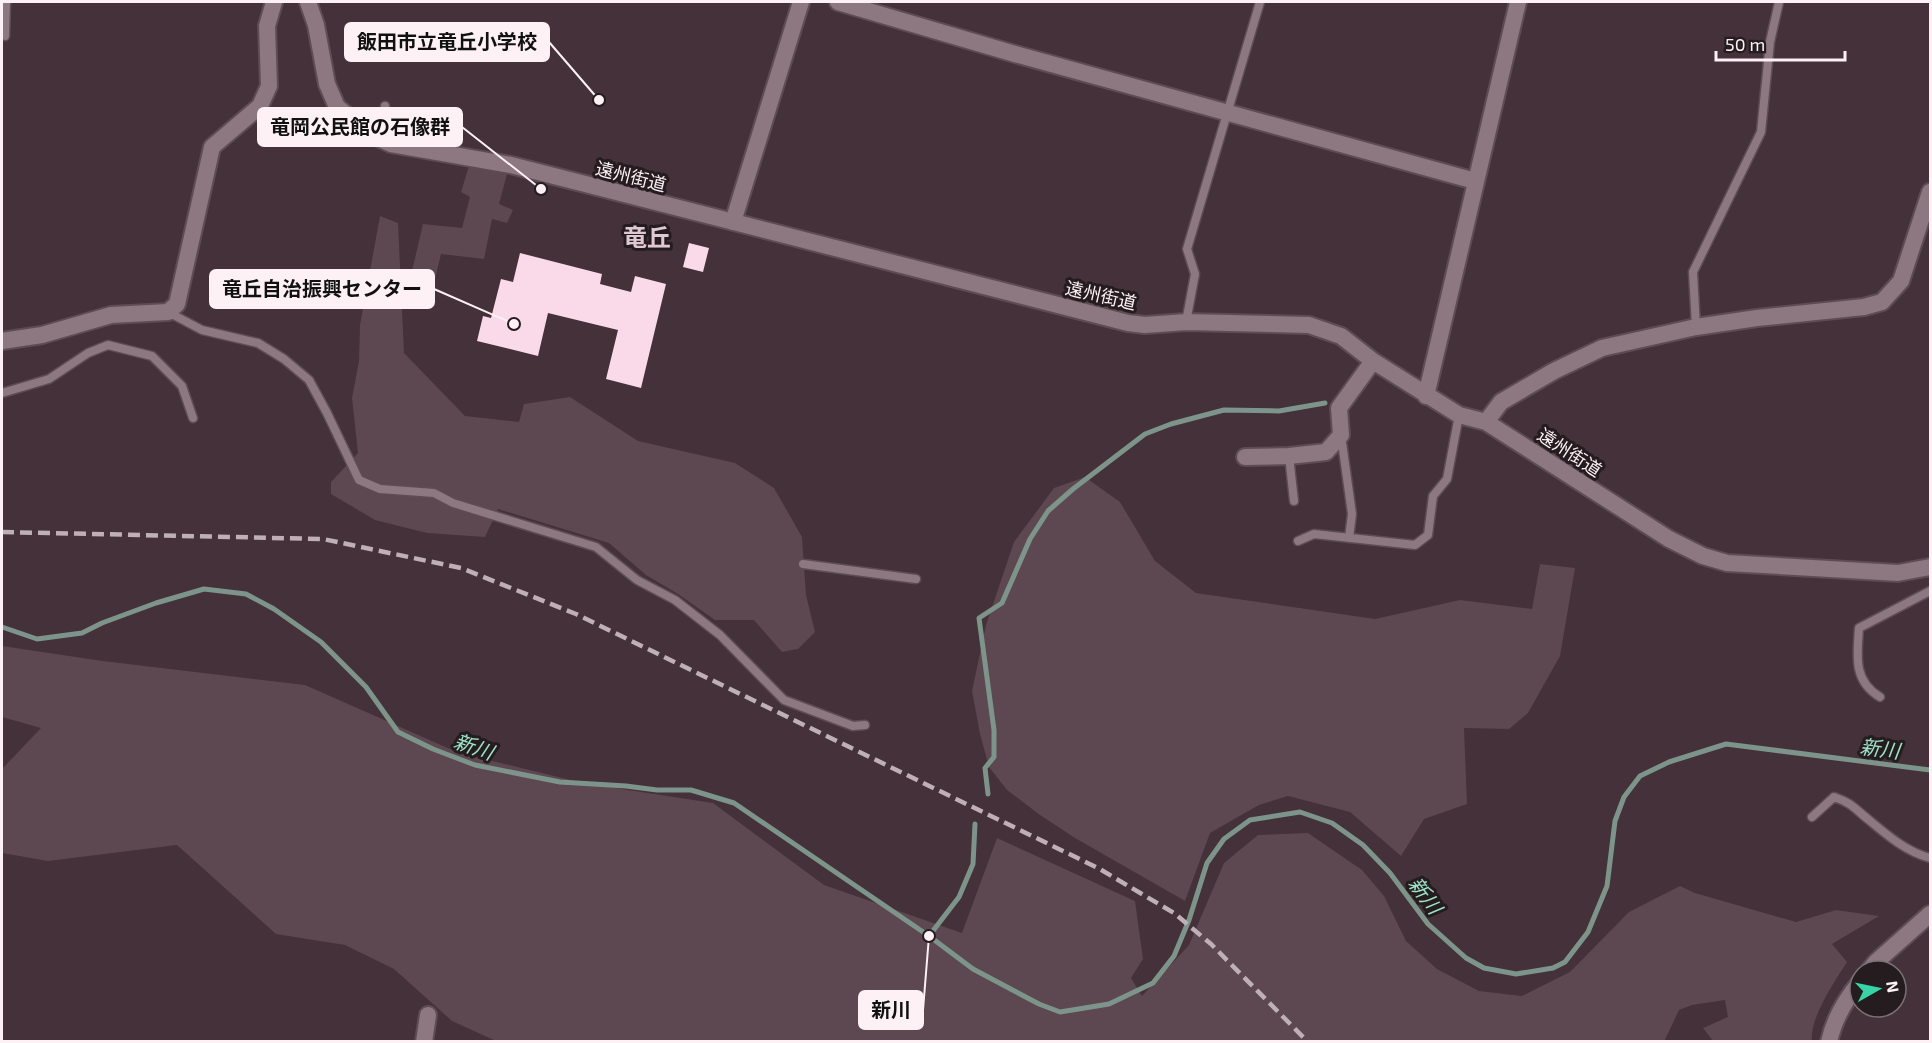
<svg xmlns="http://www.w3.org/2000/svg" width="1932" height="1043" font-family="'Exo 2','Noto Sans JP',sans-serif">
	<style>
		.green { fill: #5d4750 }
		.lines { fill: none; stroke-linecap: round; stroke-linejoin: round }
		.stream { stroke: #7d948b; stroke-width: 5 }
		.building { fill: #fadae8 }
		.lane-casing { stroke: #5d4d53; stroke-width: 11 }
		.street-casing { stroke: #5d4d53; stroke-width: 20 }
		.lane { stroke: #8d7780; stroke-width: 8 }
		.street { stroke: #8d7780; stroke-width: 16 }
		.rail { stroke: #beb0b6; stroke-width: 4.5; stroke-dasharray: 12 6; stroke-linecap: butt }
		.labels { text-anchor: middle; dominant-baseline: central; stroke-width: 6; stroke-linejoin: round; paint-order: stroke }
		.street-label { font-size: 18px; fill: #fdf1f6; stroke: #241c1f }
		.water-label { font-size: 20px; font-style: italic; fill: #9fe4c9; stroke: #241c1f }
		.district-label { font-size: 24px; font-weight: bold; fill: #e0c8d2; stroke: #241c1f }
		.leader { fill: none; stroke: #fdf1f6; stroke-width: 2 }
		.callout-dot { fill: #fdf1f6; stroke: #241c1f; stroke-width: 2 }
		.callout { fill: #fdf1f6; stroke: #fdf1f6; stroke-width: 2 }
		.callout-label { font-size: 20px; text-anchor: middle; font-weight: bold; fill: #111 }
	</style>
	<rect width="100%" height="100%" fill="#443139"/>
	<path class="green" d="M469,166L507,174L499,204L513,210L507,223L492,219L484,259L441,254L428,308L404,305L423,224L462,228L470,197L461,192Z
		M380,216L398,223L404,353L465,416L519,422L524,404L570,397L638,441L735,463L774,488L802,537L806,595L815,632L798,649L782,652L754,620H715L678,594L646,575L609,543L498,509L485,537L427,533L375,520L331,494V482L358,453L352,398L359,361L360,325Z
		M1085,477L1120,502L1155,561L1196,593L1375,619L1460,600L1532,609L1540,564L1575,568L1560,656L1528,713L1509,729L1464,728L1467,804L1424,819L1401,856L1350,812L1288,796L1259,805L1210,833L1185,901L1075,838L1040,815L1007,790L989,767L980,734L972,691L986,625L1014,542L1054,488Z
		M2,646L103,661L305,685L459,753L583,783L713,803L824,885L962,933L997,838L1135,901L1143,959L1131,978L1142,996L1189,945L1224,863L1258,835L1308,833L1362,870L1384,896L1406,941L1437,969L1479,991L1522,996L1570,972L1629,912L1680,886L1695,893L1796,922L1836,910L1879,916L1832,944L1847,962C1835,981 1809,1019 1812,1041H1713L1703,1028L1728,1017L1725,1000L1692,1005L1679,1010L1664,1042L496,1041L452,1021L394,969L345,945L276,934L177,845L48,861L2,853V769L41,728L2,717Z"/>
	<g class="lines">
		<path class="stream" d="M2,627L37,639L82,633L102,623L156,603L204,589L246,594L274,609L321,642L366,687L398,732L433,749L475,765L560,782L626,786L657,790H691L734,803L929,936L973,969L1039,1004L1060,1012L1109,1004L1153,983L1174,956L1189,920L1207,863L1224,839L1250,820L1300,812L1332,823L1363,845L1390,873L1428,924L1466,958L1484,968L1516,974L1553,968L1565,962L1588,932L1607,886L1615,821L1624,797L1640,776L1669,762L1726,744L1930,770
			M988,794L985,768L994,757V730L979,618L1002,603L1030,539L1048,511L1073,489L1145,434L1171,424L1224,410L1279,411L1325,403
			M929,936L959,897L973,864L975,824"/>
	</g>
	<path class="building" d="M689,243L709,248L703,272L683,267Z
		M520,253L602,274L600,284L631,292L635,276L666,284L641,388L606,379L618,330L548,313L538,356L477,341L483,316L491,318L501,279L513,282Z"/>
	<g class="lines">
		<g class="lane-casing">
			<path id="lane" d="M5,36L6,2
				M385,106L387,119L413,145
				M168,312L202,330L258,343L284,359L309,380L327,413L359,480L380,489L434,493L453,503L596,547L637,580L675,600L720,635L784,700L853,726L865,725
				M1186,322L1195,274L1187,249L1260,2
				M1696,327L1693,272L1761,132L1770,42L1779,2
				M2,393L49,379L88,353L108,345L152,356L182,386L193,418
				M1341,435L1352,514L1349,538
				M1289,456L1294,501
				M1298,541L1314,534L1415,545L1428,535L1433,496L1447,479L1459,415
				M803,564L916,579
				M1880,697C1853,681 1857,656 1859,628L1930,591
				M1812,817L1834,797C1852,803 1855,809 1869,820C1888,836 1907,852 1930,858"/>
		</g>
		<g class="street-casing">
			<path id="street" d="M308,2L316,25L327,84L337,107L370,134L391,144L511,165L1128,323L1145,325L1186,322L1309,325L1341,336L1373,361L1459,415L1486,422L1669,539L1703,556L1727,563L1898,573L1930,567
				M838,2L1015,54L1475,181
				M733,222L801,2
				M2,341L42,335L111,315L168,312L177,304L212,147L260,106L269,86L267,26L274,2
				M1426,396L1518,2
				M1486,422L1501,402L1554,371L1602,348L1696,327L1757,318L1864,307L1882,302L1901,281L1930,192
				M1245,457L1289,456L1326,452L1341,435L1339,408L1373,361
				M1869,971L1876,962L1930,914
				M424,1042L428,1015
				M1829,1042C1834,1019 1845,1000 1860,982"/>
		</g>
		<use href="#lane" class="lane"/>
		<use href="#street" class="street"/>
		<path class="rail" d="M2,532L323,539L461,568L576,614L1098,868L1174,913L1211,944L1308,1042"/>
	</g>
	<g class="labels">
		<g class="street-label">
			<text transform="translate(631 176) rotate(14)">遠州街道</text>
			<text transform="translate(1101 295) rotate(13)">遠州街道</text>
			<text transform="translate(1570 452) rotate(33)">遠州街道</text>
		</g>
		<g class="water-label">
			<text transform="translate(474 746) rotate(19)">新川</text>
			<text transform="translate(1880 748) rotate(7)">新川</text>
			<text transform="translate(1426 895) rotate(53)">新川</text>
		</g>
		<g class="district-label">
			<text x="647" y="236">竜丘</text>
		</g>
	</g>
	<path class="leader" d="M599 100L549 42M541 189L462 127M514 324L434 289M929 936L923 1010"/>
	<g class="callout-dot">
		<circle cx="599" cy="100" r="6"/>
		<circle cx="541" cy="189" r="6"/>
		<circle cx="514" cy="324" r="6"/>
		<circle cx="929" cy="936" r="6"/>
	</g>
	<g class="callout">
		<rect x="345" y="23" width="204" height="38" rx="6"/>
		<rect x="258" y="108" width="204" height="38" rx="6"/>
		<rect x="210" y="270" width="224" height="38" rx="6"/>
		<rect x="859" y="991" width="64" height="38" rx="6"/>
	</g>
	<g class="callout-label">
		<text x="447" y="49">飯田市立竜丘小学校</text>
		<text x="360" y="134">竜岡公民館の石像群</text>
		<text x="322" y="296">竜丘自治振興センター</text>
		<text x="891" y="1017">新川</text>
	</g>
	<rect width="1932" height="1043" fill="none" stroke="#fdf1f6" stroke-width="6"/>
	<g transform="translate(1878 989) rotate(81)"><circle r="28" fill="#241c1f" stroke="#7b7175" stroke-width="1.5"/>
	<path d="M0-4.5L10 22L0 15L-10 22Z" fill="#38d4a6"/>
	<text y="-9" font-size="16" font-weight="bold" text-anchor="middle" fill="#fdf1f6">N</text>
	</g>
	<path d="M1716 51v9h129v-9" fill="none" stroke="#fdf1f6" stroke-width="3"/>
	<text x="1725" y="51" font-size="18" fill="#fdf1f6" stroke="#241c1f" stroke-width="4.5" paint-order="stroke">50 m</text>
</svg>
